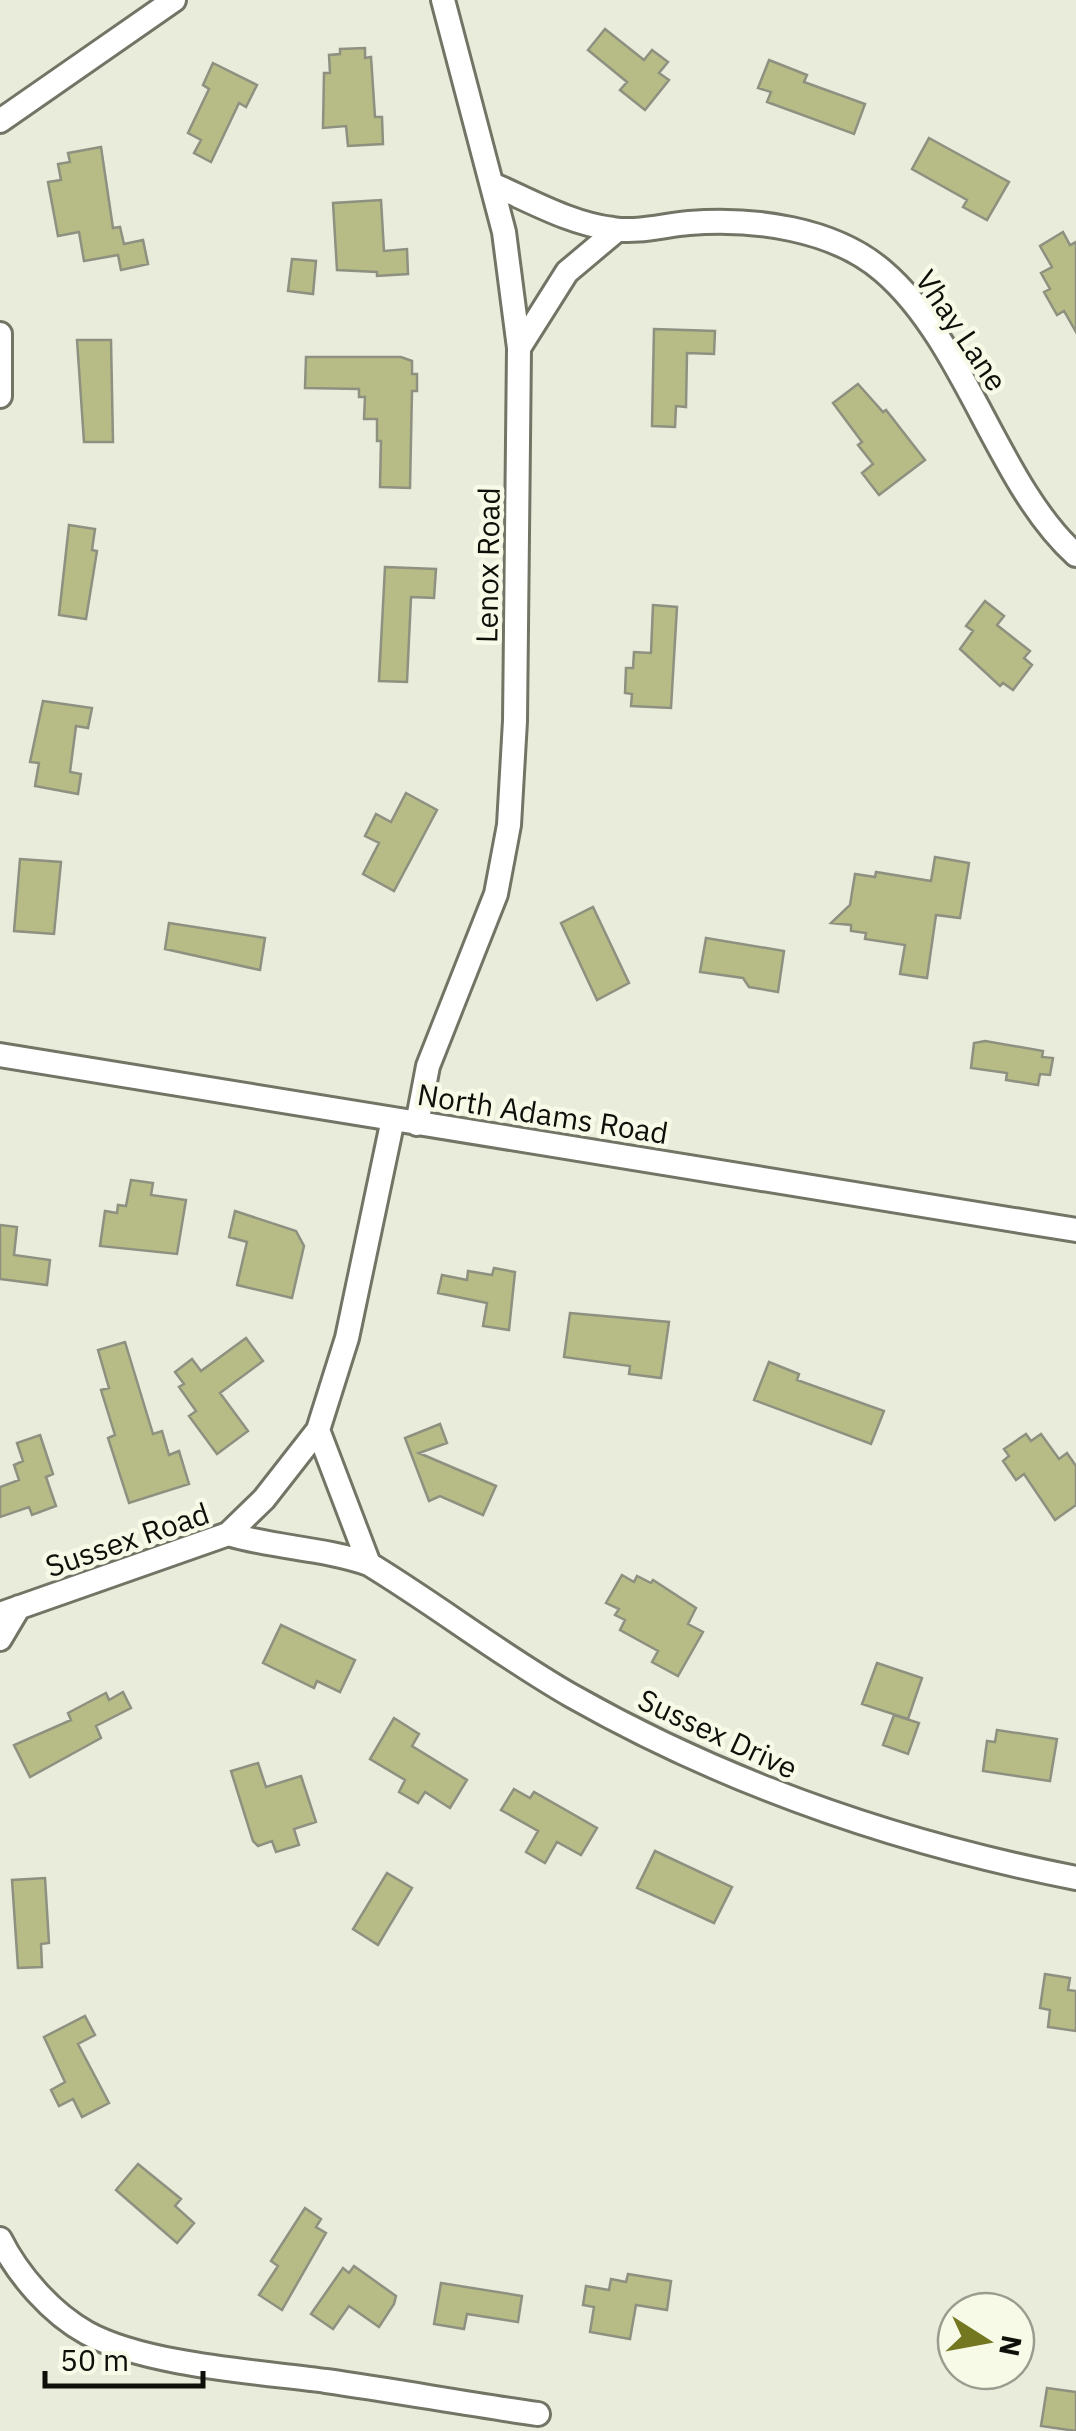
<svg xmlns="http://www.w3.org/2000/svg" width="1076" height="2431" font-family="'IBM Plex Sans',sans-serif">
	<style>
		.building { fill: #b7bc86; stroke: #8e9080; stroke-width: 2.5 }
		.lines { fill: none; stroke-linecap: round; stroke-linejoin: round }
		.minor-casing { stroke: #737465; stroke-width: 28 }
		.minor { stroke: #fff; stroke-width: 22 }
		.labels { text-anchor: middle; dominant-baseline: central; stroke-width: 9; stroke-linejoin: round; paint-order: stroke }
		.street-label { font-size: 30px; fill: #0e0f09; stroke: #f8fae8 }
	</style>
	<rect width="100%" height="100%" fill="#eaecdb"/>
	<path class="building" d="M605,29L644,60L652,50L668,62L659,73L669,80L645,110L620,90L627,82L588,50Z
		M365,48V58L371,57L375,117H382L383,144L348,146L346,126L323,128L324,73H330L329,55L340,54V49Z
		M769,60L807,75L804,82L865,104L854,134L767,102L771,92L758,88Z
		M213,63L257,85L246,107L239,103L211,162L194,153L201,140L188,133L209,89L203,85Z
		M929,138L1009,182L987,220L963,207L967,200L912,169Z
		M101,147L113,228L120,227L124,244L143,240L148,264L121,270L118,255L84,261L79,232L58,236L48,182L61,180L58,164L70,162L68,153Z
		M381,200L384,251L407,249L408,274L377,276V272L337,270L333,203Z
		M1063,232L1070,245L1076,242V332L1064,311L1057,315L1044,292L1050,289L1041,273L1052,267L1040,246Z
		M292,259L316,261L313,294L288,291Z
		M654,329L715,331L714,354L687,353L686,407L676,406L675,427L652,426Z
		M77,340H111L113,442H84Z
		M306,357H401L412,361V374H417V391H412L410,488L380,487L381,441H377V419H364L365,397H359V389L305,388Z
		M858,384L883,412L886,410L925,460L879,495L862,473L873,464L858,445L862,442L833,403Z
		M69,525L95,529L92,550L97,551L86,619L59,615Z
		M385,567L436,569L434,598L411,597L407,682L379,681Z
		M985,601L1004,616L997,625L1030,651L1024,658L1032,665L1013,690L1003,683L1000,686L960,649L973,631L966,626Z
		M653,605L677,607L671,708L631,706L632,694L625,693L626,668H633L634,652L651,653Z
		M43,701L92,708L88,728L76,726L70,772L81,774L78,794L35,786L39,763L30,762Z
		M406,793L437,810L394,891L363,874L379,843L365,836L376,814L391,822Z
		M935,857L969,863L960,918L936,915L927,978L900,974L905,945L865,939L866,933L851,931V925L831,923L850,905L855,874L875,877L876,872L931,881Z
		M20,859L61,862L54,934L14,931Z
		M593,907L629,983L597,1000L561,923Z
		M169,923L265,938L260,970L165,949Z
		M706,938L784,951L778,992L749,987L743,978L700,972Z
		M985,1041L1043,1051L1042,1057L1053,1058L1050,1075L1040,1074L1038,1085L1006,1080L1007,1073L971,1068L974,1043Z
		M131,1180L153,1183L151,1195L186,1200L177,1254L100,1246L105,1211L117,1213L118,1205L126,1206Z
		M235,1211L296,1231L304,1246L292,1298L237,1285L247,1242L229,1237Z
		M0,1225L17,1227L14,1255L50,1260L47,1285L0,1279Z
		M494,1268L515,1272L509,1330L483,1326L487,1303L438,1293L442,1275L467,1280L468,1271L492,1275Z
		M570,1313L669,1322L661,1378L629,1374L630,1366L564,1357Z
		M246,1338L263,1361L220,1393L248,1431L217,1454L189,1416L196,1411L179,1387L184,1384L175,1372L192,1359L201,1371Z
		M125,1342L153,1434L162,1431L169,1455L179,1451L189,1484L129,1503L108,1438L115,1435L101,1390L109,1388L98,1350Z
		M769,1362L799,1374L797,1380L884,1411L871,1444L754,1400Z
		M440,1424L447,1443L419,1453L496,1486L483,1515L440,1496L429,1501L405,1438Z
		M1026,1434L1031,1441L1041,1434L1059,1459L1067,1453L1076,1466V1505L1055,1520L1024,1474L1016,1480L1003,1461L1009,1456L1004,1449Z
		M40,1435L53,1474L46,1477L56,1506L32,1515L29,1507L0,1517V1487L19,1480L14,1465L23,1461L17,1443Z
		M622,1575L634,1582L637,1576L651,1583L653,1580L696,1608L688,1624L703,1632L678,1676L652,1662L658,1651L620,1630L625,1620L615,1615L619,1609L606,1603Z
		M281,1625L355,1660L340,1692L317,1681L314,1688L263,1663Z
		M877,1663L922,1678L908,1719L862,1704Z
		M123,1692L131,1708L96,1726L101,1738L30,1777L14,1745L71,1720L68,1713L106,1693L109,1700Z
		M894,1715L919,1723L908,1754L883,1745Z
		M394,1718L419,1734L412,1746L467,1780L450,1808L425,1792L418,1803L399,1792L405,1780L370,1759Z
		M997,1730L1057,1739L1050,1781L983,1771L987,1741L995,1742Z
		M258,1763L266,1787L301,1776L316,1822L294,1829L299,1845L276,1852L272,1841L258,1846L253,1841L231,1771Z
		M514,1789L530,1798L534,1792L597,1828L581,1855L557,1842L545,1863L526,1852L538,1831L501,1810Z
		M655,1851L732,1887L714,1923L637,1888Z
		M387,1873L412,1888L378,1945L353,1929Z
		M45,1878L49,1943L41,1944L42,1967L18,1968L12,1880Z
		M1045,1974L1070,1978L1068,1990L1076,1991V2031L1048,2027L1050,2010L1040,2008Z
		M85,2016L95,2035L78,2044L109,2103L82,2117L73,2099L59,2106L51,2090L65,2082L44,2037Z
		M138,2164L181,2199L175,2206L194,2223L177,2243L116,2190Z
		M305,2208L321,2219L316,2227L326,2233L282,2310L259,2295L278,2266L271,2261Z
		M354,2266L396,2296L394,2304L379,2327L349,2306L333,2329L311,2314L343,2268L349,2273Z
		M628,2274L671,2281L667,2310L636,2305L630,2339L590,2332L594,2307L583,2305L586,2286L609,2290L611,2279L626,2282Z
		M441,2283L522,2296L518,2322L467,2314L464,2329L434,2324Z
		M1047,2388L1076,2392V2431L1041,2426Z"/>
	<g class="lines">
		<g class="minor-casing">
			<path id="minor" d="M0,121L174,0
				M492,184C531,201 571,224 613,229C638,233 664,225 689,223C753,218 834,228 884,272C966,343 998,485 1076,555
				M0,334V396
				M519,348L567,272L617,230
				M0,1055L1076,1230
				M417,1124L428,1066L496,894L509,825L515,721L519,348L504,232L443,0
				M318,1430L369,1564
				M228,1534L264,1499L318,1430L347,1338L393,1119
				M0,1614L228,1534C275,1548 323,1548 369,1564C438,1606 502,1656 572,1696C731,1786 898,1843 1076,1878
				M0,1639L19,1607
				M0,2239C18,2275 51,2313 87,2333C145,2365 259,2372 326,2381C397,2391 467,2404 538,2414"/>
		</g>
		<use href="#minor" class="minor"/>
	</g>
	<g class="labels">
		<g class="street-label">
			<text transform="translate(962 330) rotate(56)">Vhay Lane</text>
			<text transform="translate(487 565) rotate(-89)">Lenox Road</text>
			<text transform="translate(543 1113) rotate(9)">North Adams Road</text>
			<text transform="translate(127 1539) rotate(-19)">Sussex Road</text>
			<text transform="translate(718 1733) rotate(25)">Sussex Drive</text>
		</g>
	</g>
	<g transform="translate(986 2341) rotate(101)"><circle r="48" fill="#f8fae8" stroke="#9a9c8f" stroke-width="2.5"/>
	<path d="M0-8L18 38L0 25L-18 38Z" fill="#73771f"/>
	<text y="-15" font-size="28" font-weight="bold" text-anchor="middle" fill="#0e0f09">N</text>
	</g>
	<path d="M45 2371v15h158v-15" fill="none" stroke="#0e0f09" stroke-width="5"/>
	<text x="60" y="2371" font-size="30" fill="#0e0f09" stroke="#f8fae8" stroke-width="8" paint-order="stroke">50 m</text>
</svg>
